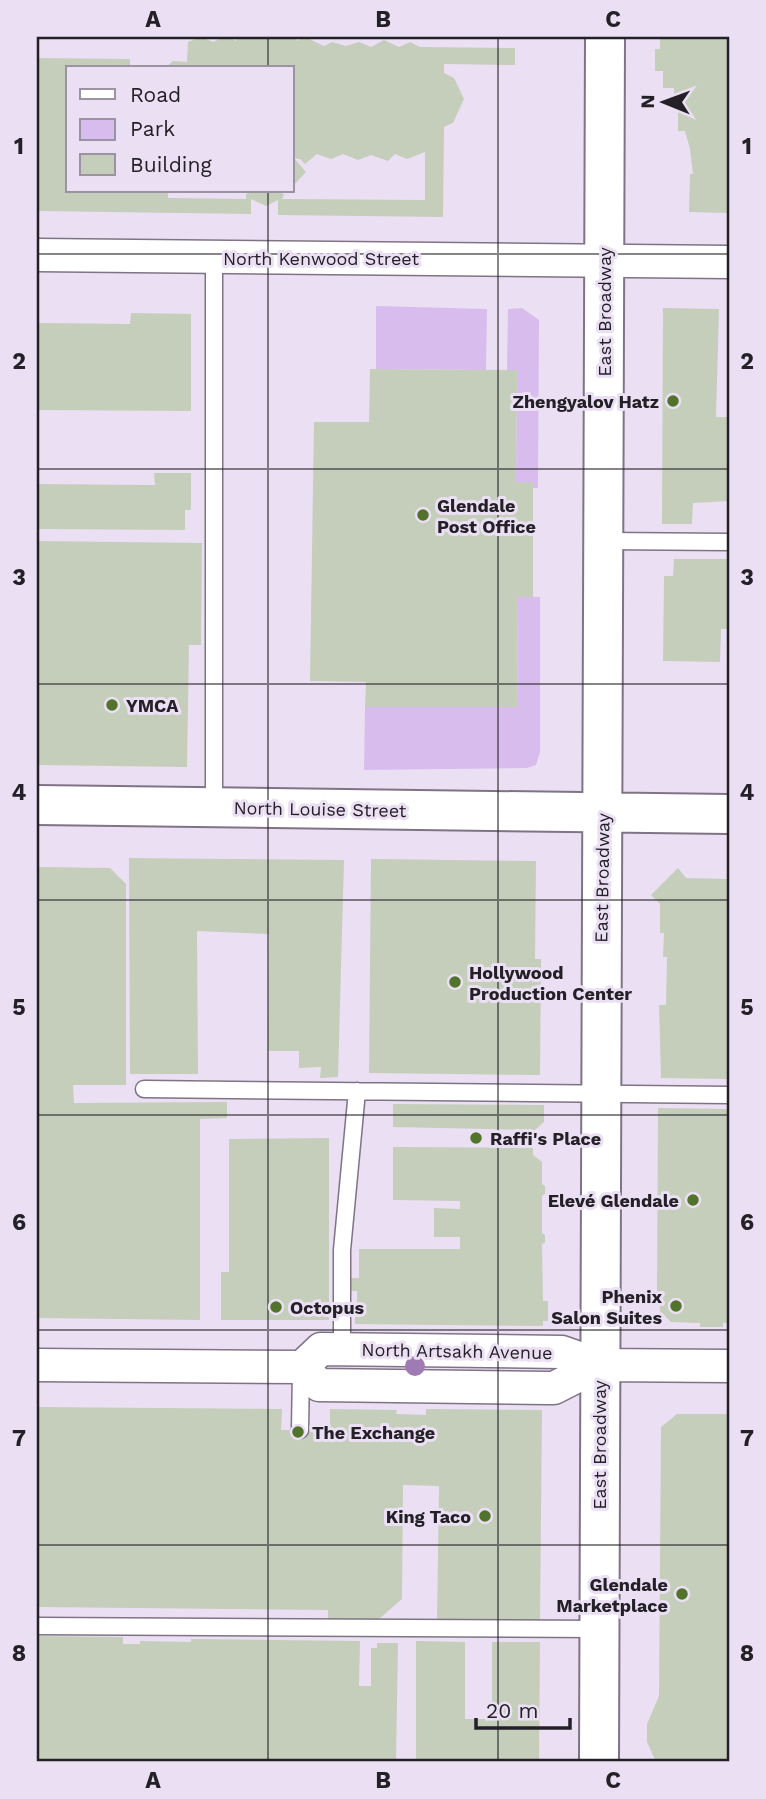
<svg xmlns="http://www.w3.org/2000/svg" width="766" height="1799" font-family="'Work Sans',sans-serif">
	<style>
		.green { fill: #d8bced }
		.building { fill: #c4cebb }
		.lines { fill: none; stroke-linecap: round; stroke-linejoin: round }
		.lane-casing { stroke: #7e7485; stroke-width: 19 }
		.street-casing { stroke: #7e7485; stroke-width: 35 }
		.secondary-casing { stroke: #7e7485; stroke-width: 42 }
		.lane { stroke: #fff; stroke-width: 16 }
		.street { stroke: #fff; stroke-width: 32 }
		.secondary { stroke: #fff; stroke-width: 38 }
		.tree { fill: #9e7bb3 }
		.grid { fill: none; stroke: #242027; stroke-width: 2; stroke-opacity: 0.55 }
		.poi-dot { fill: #52732b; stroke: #ebe0f3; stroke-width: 2.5 }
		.labels { text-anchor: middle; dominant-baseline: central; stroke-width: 6; stroke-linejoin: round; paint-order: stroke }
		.street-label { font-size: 18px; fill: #242027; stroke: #ebe0f3 }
		.poi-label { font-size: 18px; font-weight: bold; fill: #242027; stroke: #ebe0f3; text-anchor: start }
		.neatline { fill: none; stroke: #242027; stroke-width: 2.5 }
		.grid-label { font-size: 23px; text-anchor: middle; font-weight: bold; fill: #242027 }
	</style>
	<rect width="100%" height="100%" fill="#ebe0f3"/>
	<path class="green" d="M376,306L487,309L486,370L376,369Z
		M522,308L539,320L538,488H533L532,482H516L517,371L507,370L508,309Z
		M518,597H540V752L536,765L527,768L364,770L365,707H517Z"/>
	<path class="building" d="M201,37L213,42L224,37L235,40V42L238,37H295L297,41L305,37L324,46L332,42L346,46L359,42L371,47L384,40L399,47L410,42L420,47L515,48V65L444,64V73L454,78L464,99L453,123L444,127L443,217L278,215V200L266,206L251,199V214L37,211V58L130,59V68H68V191H168V198L246,199V194L252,191H280L284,195L282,199L425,200V152L407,159L395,154L388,161L371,155L358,160L343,154L331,159L317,154L305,164L300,159L294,158L306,172L292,187V68H165L173,61L187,62L188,42Z
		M660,37H729V213L689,212L690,174H693L690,149L685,131H678V110H674V88H663V71H655V49H660Z
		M663,308L719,309L716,417H729V501L693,503L692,524H662Z
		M131,313L191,314V411L37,410V323L130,324Z
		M370,369L517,370L516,482H533V597H518L517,707H365L366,682L310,681L314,422H369Z
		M154,473H191V510H185V530L37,529V484L155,485Z
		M37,541L202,543L201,645H189L187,767L37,765Z
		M674,559H729V629H721L720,662L663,661L664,576H673Z
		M129,858L344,860L338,1077L320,1078L321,1067L299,1068V1051H268L269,934L197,931L198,1074H130Z
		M371,859L536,861L535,959H541L540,1075L369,1073Z
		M37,867L110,868L126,884V1085H73L74,1103L227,1102V1118L200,1119V1320L37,1318Z
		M678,868L686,878L727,879V868H729V1079L661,1078L659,1005H666L667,957H663L664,933H660V904L651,895Z
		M393,1104L544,1105V1122L535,1130L393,1127Z
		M658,1108L729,1109V1323H723V1327H700V1323L671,1322L660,1311L659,1297H650L657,1291Z
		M329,1138V1320H221V1272H229V1139Z
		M393,1147L533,1148V1155L542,1162V1184L545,1186V1194L542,1196V1233L545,1235V1243L542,1244L543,1301H548V1321H543V1326L355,1324V1317H357V1291H348L349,1278H359V1249H460V1237H434V1208L460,1209V1201L393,1200Z
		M37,1407L282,1409L281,1430H330V1409L397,1410L396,1414L426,1415V1409L542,1410L540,1621L437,1620L439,1486L403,1485L402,1599L379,1619H328V1610L37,1607Z
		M677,1414H729V1762H656L647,1742V1724L659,1696L661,1427Z
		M37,1636L123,1637V1644H140V1641L191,1642V1639L360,1641L359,1686H371V1648H377V1643H398L396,1762H39V1758H37Z
		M416,1641L465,1642V1719H492V1642H540L539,1762H416Z"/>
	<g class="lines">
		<g class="lane-casing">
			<path id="lane" d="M214,258V808
				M604,541L729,542
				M144,1089L729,1095
				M342,1349V1250L357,1091
				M300,1430L301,1369
				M37,1626L599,1629"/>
		</g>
		<g class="street-casing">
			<path id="street" d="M37,255L729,262
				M37,1365L302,1367L321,1349L562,1352L599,1365L729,1366
				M302,1367L319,1385L548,1388H554L599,1365"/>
		</g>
		<g class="secondary-casing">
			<path id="secondary" d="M37,805L729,814
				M599,1762L605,37"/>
		</g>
		<use href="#lane" class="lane"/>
		<use href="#street" class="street"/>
		<use href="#secondary" class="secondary"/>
	</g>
	<circle class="tree" cx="415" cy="1366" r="10"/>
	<path class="grid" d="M268,37V68M498,37V1762M268,191V1762M37,254H729M37,469H729M37,684H729M37,900H729M37,1115H729M37,1330H729M37,1545H729"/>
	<g class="poi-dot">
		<circle cx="673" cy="401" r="7"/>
		<circle cx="423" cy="515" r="7"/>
		<circle cx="112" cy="705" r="7"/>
		<circle cx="455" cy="982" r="7"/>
		<circle cx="476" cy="1138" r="7"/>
		<circle cx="693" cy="1200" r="7"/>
		<circle cx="676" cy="1306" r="7"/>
		<circle cx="276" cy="1307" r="7"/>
		<circle cx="298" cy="1432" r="7"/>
		<circle cx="485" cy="1516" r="7"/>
		<circle cx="682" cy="1594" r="7"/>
	</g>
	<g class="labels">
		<g class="street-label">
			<text x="321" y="258">North Kenwood Street</text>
			<text transform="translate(604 312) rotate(-90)">East Broadway</text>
			<text transform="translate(320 809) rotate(1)">North Louise Street</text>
			<text transform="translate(602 878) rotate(-89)">East Broadway</text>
			<text transform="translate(457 1351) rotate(1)">North Artsakh Avenue</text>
			<text transform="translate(599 1445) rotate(-90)">East Broadway</text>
		</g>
		<g class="poi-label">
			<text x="659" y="401" text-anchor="end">Zhengyalov Hatz</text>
			<text x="437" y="505">Glendale<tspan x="437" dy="21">Post Office</tspan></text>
			<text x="126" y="705">YMCA</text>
			<text x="469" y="972">Hollywood<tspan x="469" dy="21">Production Center</tspan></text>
			<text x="490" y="1138">Raffi's Place</text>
			<text x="679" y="1200" text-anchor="end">Elevé Glendale</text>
			<text x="662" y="1296" text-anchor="end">Phenix<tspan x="662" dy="21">Salon Suites</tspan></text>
			<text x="290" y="1307">Octopus</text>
			<text x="312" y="1432">The Exchange</text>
			<text x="471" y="1516" text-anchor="end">King Taco</text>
			<text x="668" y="1584" text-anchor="end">Glendale<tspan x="668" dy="21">Marketplace</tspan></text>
		</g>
	</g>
	<rect width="766" height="1799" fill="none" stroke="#ebe0f3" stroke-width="77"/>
	<rect x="66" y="66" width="228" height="126" fill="#ebe0f3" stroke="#9b93a1" stroke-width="2"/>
	<rect x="80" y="89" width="35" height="10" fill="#ffffff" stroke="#9b93a1" stroke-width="2"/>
	<text x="130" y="102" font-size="21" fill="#242027">Road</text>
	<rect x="80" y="119" width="35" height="21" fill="#d8bced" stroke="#9b93a1" stroke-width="2"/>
	<text x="130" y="136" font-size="21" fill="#242027">Park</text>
	<rect x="80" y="154" width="35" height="21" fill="#c4cebb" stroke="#9b93a1" stroke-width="2"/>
	<text x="130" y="172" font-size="21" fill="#242027">Building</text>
	<g transform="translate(664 102) rotate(271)" stroke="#ebe0f3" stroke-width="5" paint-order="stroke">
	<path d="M0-5L12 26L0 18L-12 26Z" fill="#242027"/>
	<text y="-10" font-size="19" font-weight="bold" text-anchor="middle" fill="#242027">N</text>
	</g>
	<path d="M476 1718v10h94v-10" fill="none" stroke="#242027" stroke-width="3.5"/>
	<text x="486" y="1718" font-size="21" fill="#242027" stroke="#ebe0f3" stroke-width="5" paint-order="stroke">20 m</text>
	<rect x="38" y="38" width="690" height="1722" class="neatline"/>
	<g class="grid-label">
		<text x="153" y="27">A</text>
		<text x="383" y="27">B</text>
		<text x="613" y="27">C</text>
		<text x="19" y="154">1</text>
		<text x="747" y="154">1</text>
		<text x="19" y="369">2</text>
		<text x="747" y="369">2</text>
		<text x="19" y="585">3</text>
		<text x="747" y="585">3</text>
		<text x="19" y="800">4</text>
		<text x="747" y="800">4</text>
		<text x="19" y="1015">5</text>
		<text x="747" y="1015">5</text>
		<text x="19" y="1230">6</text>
		<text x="747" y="1230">6</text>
		<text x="19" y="1446">7</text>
		<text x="747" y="1446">7</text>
		<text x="19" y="1661">8</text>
		<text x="747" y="1661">8</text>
		<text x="153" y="1788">A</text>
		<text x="383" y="1788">B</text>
		<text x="613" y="1788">C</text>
	</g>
</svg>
